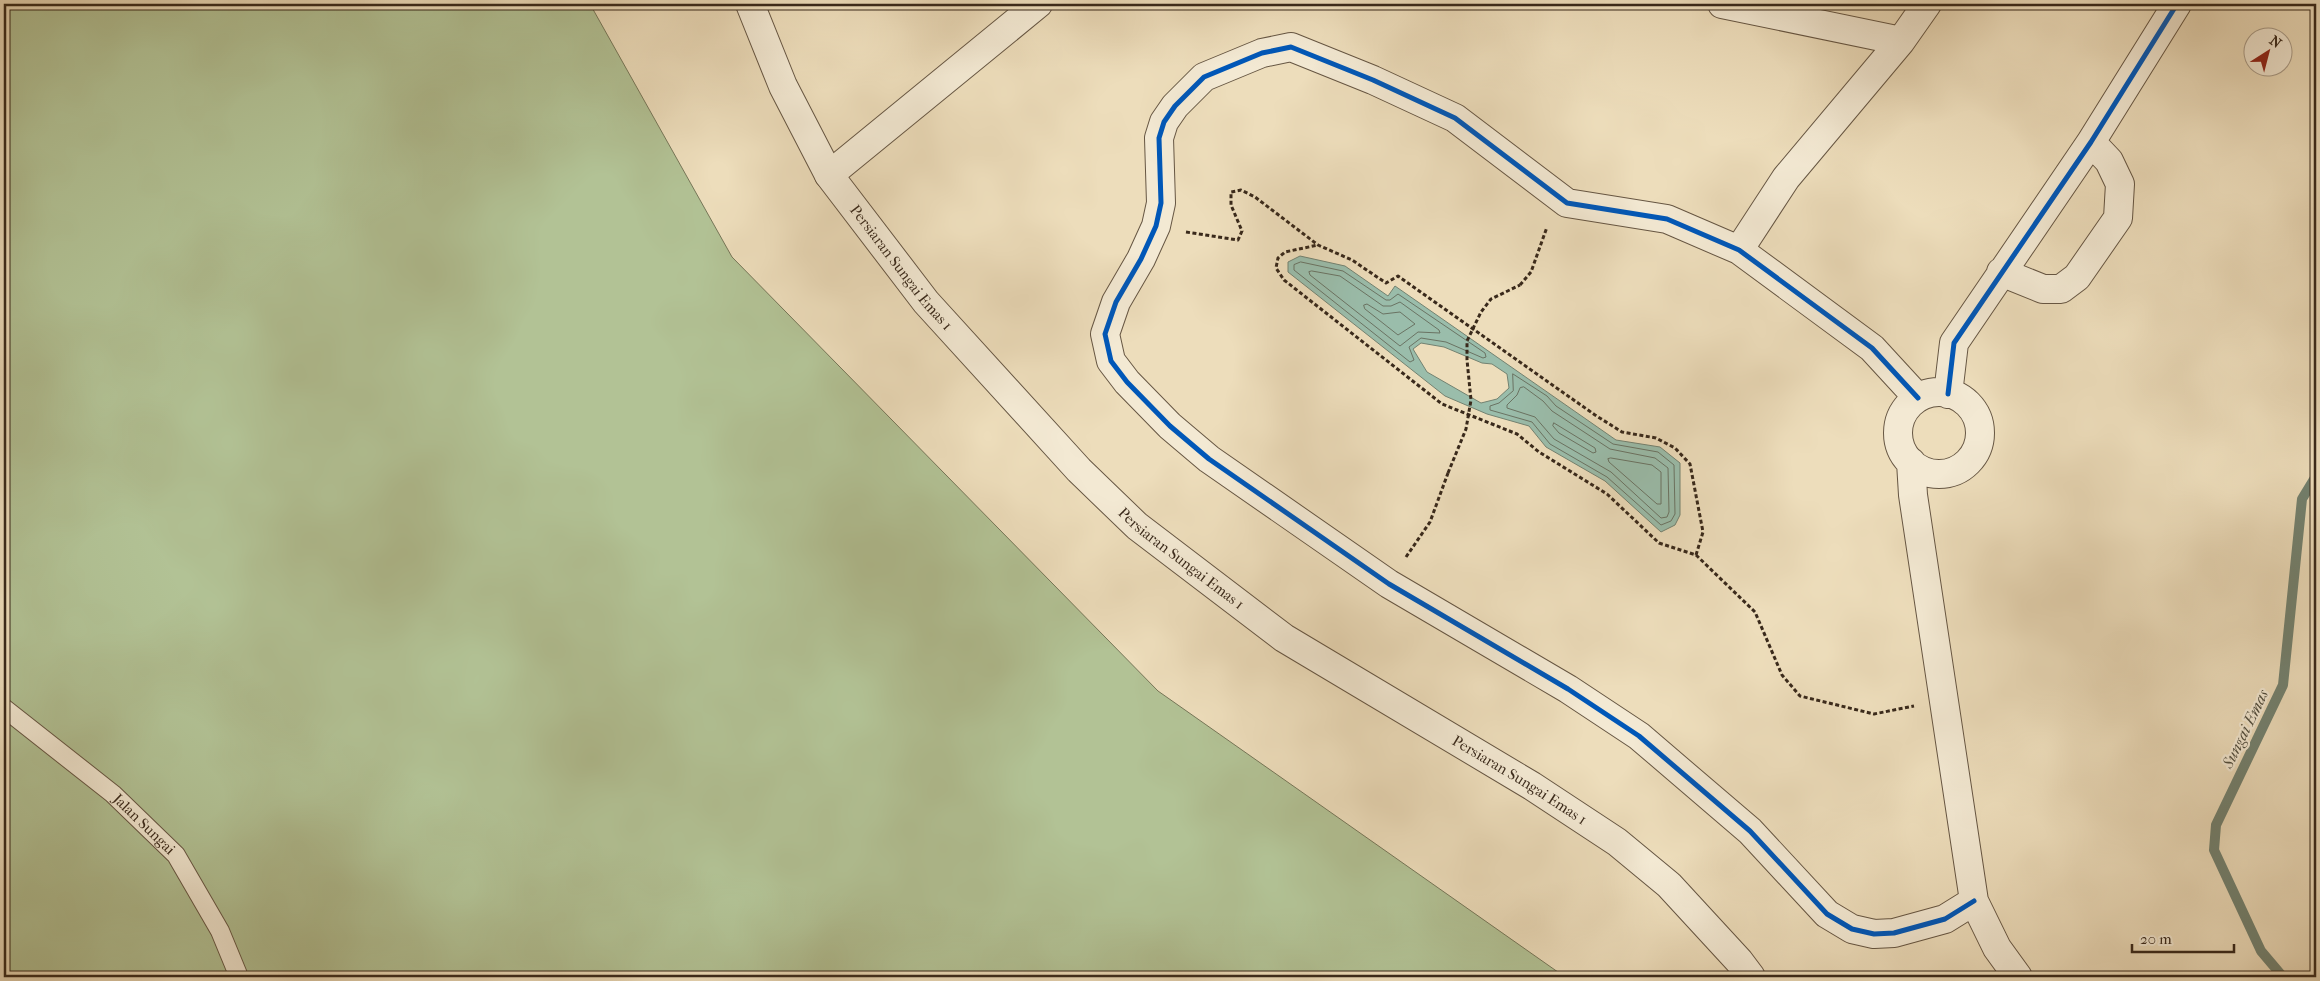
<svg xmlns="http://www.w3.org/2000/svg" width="2320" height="981" font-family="'IM FELL French Canon',serif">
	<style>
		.green { fill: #b2c295; stroke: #767658 }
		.water { fill: #9abdab; stroke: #738271; fill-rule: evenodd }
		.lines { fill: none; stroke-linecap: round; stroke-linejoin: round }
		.shore { stroke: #6a7363; stroke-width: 1 }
		.stream { stroke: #738271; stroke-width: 10 }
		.service-casing { stroke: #665643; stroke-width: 20 }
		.minor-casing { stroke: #665643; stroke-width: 30 }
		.tertiary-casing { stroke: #665643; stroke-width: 30 }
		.path { stroke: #39291b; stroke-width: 3; stroke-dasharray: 4 2.5; stroke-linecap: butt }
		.service { stroke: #f3e9d3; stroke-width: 18 }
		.minor { stroke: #f3e9d3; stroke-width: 28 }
		.tertiary { stroke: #f3e9d3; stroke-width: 28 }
		.path-bridge { stroke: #39291b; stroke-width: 3; stroke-dasharray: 4 2.5; stroke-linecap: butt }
		.cycleway-casing { stroke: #f3e9d3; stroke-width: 8 }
		.cycleway { stroke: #0057b8; stroke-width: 5 }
		.labels { text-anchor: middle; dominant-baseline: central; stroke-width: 4.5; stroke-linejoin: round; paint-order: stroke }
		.street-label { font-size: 15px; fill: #39291b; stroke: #f3e9d3 }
		.water-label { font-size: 16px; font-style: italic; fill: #514e3f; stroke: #f3e9d3 }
	</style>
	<rect width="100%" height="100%" fill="#edddbb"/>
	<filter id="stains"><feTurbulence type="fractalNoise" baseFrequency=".004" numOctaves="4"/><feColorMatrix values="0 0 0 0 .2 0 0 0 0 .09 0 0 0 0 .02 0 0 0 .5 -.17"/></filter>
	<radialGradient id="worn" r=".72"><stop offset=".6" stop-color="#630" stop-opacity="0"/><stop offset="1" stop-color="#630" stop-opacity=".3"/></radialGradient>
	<path class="green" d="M4,4H590L732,257L1158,691L1565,977H4Z"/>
	<path class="water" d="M1300,256L1345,266L1388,296L1395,286L1616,440L1660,447L1680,463V515L1675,525L1661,532L1605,481L1546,447L1529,426L1487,414L1445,396L1288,272V262ZM1421,343L1444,347L1482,363L1492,364L1507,374L1509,388L1497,399L1481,403L1427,372L1413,349Z"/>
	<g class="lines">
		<path class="shore" d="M1301,262L1343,271L1386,300H1390L1398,294L1485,353L1486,357L1483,358L1446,342L1421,338L1409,347L1414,360L1410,362L1294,270V265Z
			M1312,271L1340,276L1383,306H1391L1400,302L1439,330L1440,333L1418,332L1400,346L1310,275L1309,272Z
			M1364,305L1367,304L1383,314L1400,312L1415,324L1398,335L1365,309Z
			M1513,374L1547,396L1556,406L1613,444L1658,452L1674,465L1675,514L1671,521L1661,525L1607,477L1550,444L1532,422L1490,410V406L1499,403L1513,391Z
			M1524,387L1543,401L1552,411L1610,449L1655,458L1668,468L1669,512L1667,517L1661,518L1611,472L1554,439L1535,417L1507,408V405L1517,395L1520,388Z
			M1554,423L1595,448L1596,452L1593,453L1559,433L1553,426Z
			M1611,458L1652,465L1661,472V504H1657L1609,462L1608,459Z"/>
		<path class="stream" d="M2283,977L2261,951L2214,850L2216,825L2283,685L2302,499L2316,476"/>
		<g class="service-casing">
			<g id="service">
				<path id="s1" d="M4,708L113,794L176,855L220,931L239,977"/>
			</g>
		</g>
		<g class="minor-casing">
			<path id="minor" d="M1722,4L1901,41
				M829,175L1038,4
				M1739,250L1786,178L1901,41L1927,4
				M2001,272L2043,289H2061L2077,277L2118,218L2120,184L2109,161L2091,142
				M1898 433a41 41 0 1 1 82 0a41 41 0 1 1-82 0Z
				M1948,394L1954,343L2091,142L2177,4
				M1918,398L1872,348L1739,250L1667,219L1567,203L1455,118L1373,80L1291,47L1262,53L1204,77L1175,106L1164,122L1159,138L1161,203L1156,226L1141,259L1116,302L1105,334L1111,361L1127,382L1170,426L1209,459L1389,584L1568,689L1639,736L1750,831L1827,914L1852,929L1874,934L1894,933L1945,919L1974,901
				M1911,462L1913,495L1974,901L1997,948L2018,977"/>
		</g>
		<g class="tertiary-casing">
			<g id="tertiary">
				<path id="s2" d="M750,4L783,86L829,175L926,302L1079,470L1137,526L1284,638L1532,786L1617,842L1669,885L1739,961L1751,977"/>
			</g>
		</g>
		<path class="path" d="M1186,232L1238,240L1242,231L1231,205V192L1241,190L1255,197L1318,245L1352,260L1386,283L1398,276L1595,415L1622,432L1656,438L1675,448L1690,464L1703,532L1696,555L1659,543L1607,494L1539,452L1517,434L1442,404L1284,280L1276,268L1278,258L1285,252L1318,245
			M1520,285L1531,272L1547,227
			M1696,555L1755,612L1782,675L1800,696L1874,714L1914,706
			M1406,557L1430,522L1448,473"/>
		<use href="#service" class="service"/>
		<use href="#minor" class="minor"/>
		<use href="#tertiary" class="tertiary"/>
		<path class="path-bridge" d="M1448,473L1466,429L1471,400L1467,360V341L1481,312L1491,299L1520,285"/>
		<g class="cycleway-casing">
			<path id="cycleway" d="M1948,394L1954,343L2091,142L2177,4
				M1918,398L1872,348L1739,250L1667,219L1567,203L1455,118L1373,80L1291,47L1262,53L1204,77L1175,106L1164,122L1159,138L1161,203L1156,226L1141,259L1116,302L1105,334L1111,361L1127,382L1170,426L1209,459L1389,584L1568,689L1639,736L1750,831L1827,914L1852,929L1874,934L1894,933L1945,919L1974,901"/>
		</g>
		<use href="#cycleway" class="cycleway"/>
	</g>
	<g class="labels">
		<g class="street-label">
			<text stroke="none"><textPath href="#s2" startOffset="306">Persiaran Sungai Emas 1</textPath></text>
			<text stroke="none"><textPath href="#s2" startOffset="711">Persiaran Sungai Emas 1</textPath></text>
			<text stroke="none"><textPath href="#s2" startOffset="1116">Persiaran Sungai Emas 1</textPath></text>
			<text stroke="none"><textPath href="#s1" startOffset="182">Jalan Sungai</textPath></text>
		</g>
		<g class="water-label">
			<text transform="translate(2245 729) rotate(-64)">Sungai Emas</text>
		</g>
	</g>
	<rect width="2320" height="981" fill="none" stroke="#edddbb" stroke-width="20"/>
	<rect x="5" y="5" width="2310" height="971" fill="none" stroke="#39291b" stroke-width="2.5"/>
	<rect x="10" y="10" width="2300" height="961" fill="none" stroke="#39291b"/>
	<g transform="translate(2268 52) rotate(36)"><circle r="24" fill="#f3e9d3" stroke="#a99c89"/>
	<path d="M0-4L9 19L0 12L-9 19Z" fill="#8f2418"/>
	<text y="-8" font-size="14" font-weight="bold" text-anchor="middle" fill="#39291b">N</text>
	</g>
	<path d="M2132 944v8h102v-8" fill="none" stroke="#39291b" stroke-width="2.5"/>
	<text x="2140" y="944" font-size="15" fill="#39291b" stroke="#f3e9d3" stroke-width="4" paint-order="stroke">20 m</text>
	<rect width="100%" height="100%" filter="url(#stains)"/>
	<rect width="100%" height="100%" fill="url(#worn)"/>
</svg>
